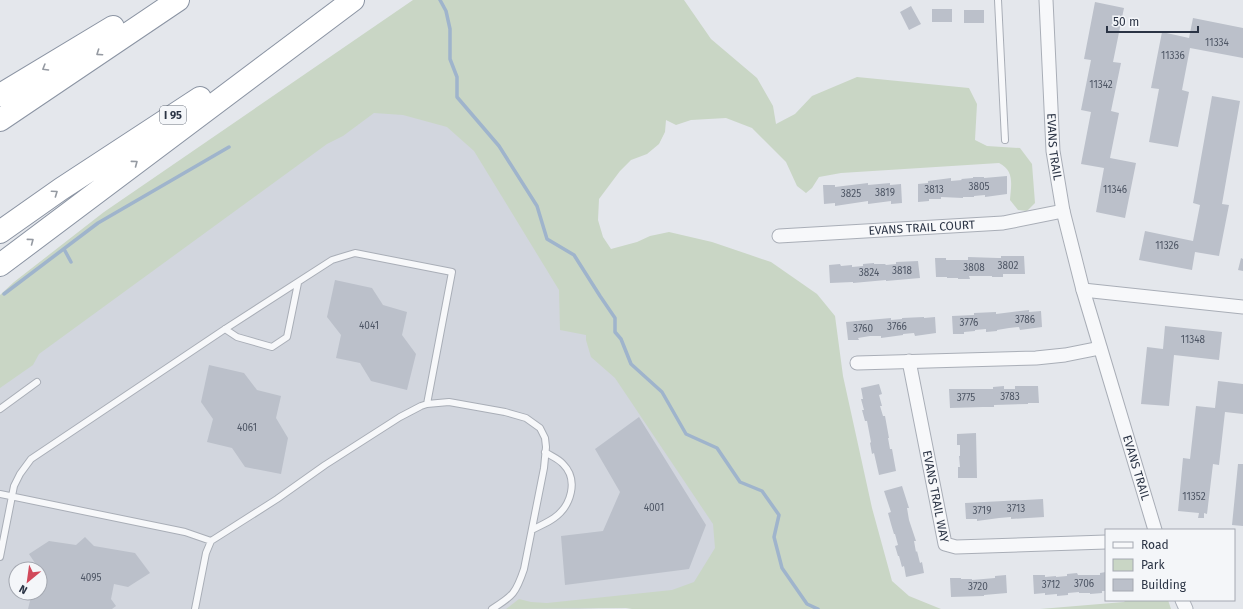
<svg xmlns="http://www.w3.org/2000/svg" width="1243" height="609" font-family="'Fira Sans',sans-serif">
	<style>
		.built { fill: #d2d6de; fill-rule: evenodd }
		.green { fill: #c9d6c5 }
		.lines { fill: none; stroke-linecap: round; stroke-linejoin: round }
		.stream { stroke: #9fb4cc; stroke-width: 3.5 }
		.building { fill: #bbc0ca }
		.lane-casing { stroke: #a9aeb7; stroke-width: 8 }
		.street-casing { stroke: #a9aeb7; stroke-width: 15 }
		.highway-casing { stroke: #8b94a3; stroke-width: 24 }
		.lane { stroke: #f7f8fa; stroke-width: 6 }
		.street { stroke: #f7f8fa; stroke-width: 13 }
		.highway { stroke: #fff; stroke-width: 22 }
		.oneway { stroke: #959aa2 }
		.labels { text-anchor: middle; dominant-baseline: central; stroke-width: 4; stroke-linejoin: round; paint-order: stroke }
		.number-label { font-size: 10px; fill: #4f5766 }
		.shield { fill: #f4f6f9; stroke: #676e7b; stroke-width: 1 }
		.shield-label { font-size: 11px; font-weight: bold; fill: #2b3445 }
		.street-label { font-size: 12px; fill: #2b3445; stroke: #f4f6f9 }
	</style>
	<rect width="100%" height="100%" fill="#e4e7ec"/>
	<path class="built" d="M431,54L820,532L701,603L578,609H0V368ZM16,569H40V593H16Z"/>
	<path class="green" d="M413,0H684L711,39L757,78L773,106L776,124L795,114L812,96L857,77L969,88L977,104L975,140L987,146L1020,148L1032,164L1035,203L1027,211L1018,210L1010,200C1011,185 1015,171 999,163L841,173L819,177L812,188L806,193L797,186L786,162L752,128L726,118L691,120L676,125L666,120L665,132L659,144L647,154L631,160L620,171L599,199L598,220L603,237L611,249L637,242L650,236L669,232L712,242L771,262L817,294L835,316L843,376L872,508L892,581L909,596L941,609H632L626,608L506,609L519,599L531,602L547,603L672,590L694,582L715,548L713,524L615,378L591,357L586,340V335L560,330L559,290L474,151L447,127L403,115L374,113L343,136L327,144L39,354L33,365L0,388V295L14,282L104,212Z
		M1126,600H1168L1171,609H1040L1124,602Z"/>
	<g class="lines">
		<path class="stream" d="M440,0L446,11L450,29V59L457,77V97L499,146L537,206L547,239L574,255L600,296L615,318V332L621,339L631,364L662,392L686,434L717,448L740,482L762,491L779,515L774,537L782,568L807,604L818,609
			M64,249L71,262
			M4,294L98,223L229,147"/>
	</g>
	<path class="building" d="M1095,2L1124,8L1113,62L1121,63L1111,111L1119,113L1110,158L1136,163L1125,218L1096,212L1104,168L1081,164L1091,112L1081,110L1091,60L1084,59Z
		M911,6L921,24L909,30L900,12Z
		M932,9H952V22H932Z
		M964,10H984V23H964Z
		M1193,18L1243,28V58L1190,48L1182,90L1189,92L1178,147L1149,142L1159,89L1151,88L1162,32L1189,38Z
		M1212,96L1240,101L1222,204L1229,205L1219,256L1195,252L1192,270L1139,260L1145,231L1193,241L1200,205L1193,203Z
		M1007,176V194L985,197V195L974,196V197H963V198L941,197V199H929V201L918,202V184L928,183V181L951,178V186V181L962,180L961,179L973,178V177H984V178Z
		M868,183V185L890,183V185L901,184L902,203L891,204V201L868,204V201L835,206V203L824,204L823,185H835V187Z
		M1001,256H1024L1025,274H1003V277H992V276H969L970,279H958V278H947V277H936L935,258H946V260H968V257L998,258H1001Z
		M1241,258L1243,259V271L1238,270Z
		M918,261L920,278L886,281V280L853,283V282L830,283L829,265L840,264L841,266L852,265V267L863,266V264L874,263V264H885L886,265L896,264V262Z
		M335,280L372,288L383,305L407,312L402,335L416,354L407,390L371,381L360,363L336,358L341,335L327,317Z
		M1029,310V312L1041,311L1042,327L1020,330L1019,327L1009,328L997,330V331L986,332V329L975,330V331L964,332V334H953L952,316L974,315V313L996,312V314Z
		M924,317V318L935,317L936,333L915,336L914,333L903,334V335L881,338V336H870L858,338L859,340H848L846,322L891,318V320L902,319V318Z
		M1165,326L1222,332L1219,360L1174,355L1169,406L1141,404L1147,347L1163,349Z
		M209,365L244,373L257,390L281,396L276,418L288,438L281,474L245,467L232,448L207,442L213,419L201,402Z
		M1218,381L1243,384V414L1225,412L1219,465L1213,464L1207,514L1204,513V518H1198L1199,513L1178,511L1183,458L1190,459L1196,406L1215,408Z
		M879,384L882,394L879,395L882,406H880L883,416H885L889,438H888L890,449H892L896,471L879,475L874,453L872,454L870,443L871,442L867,421H865L862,410H864L861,399H863L861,388Z
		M1004,386V389H1015V386H1038L1039,403H1028V404L994,405V407H983L950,408L949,389H993V387Z
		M639,417L706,525L689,569L565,585L561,536L603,531L620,492L595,449Z
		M976,433L977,478H958V467H960L959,456H960V445H957V434Z
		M1238,464H1243V526L1232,525Z
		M902,486L909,508H907L909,520L916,541H914L916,552L917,551L920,563L922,562L924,573L906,577L904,566L902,567L899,556H898L895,546L898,545L895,534H894L891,524L888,513L891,512L884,491Z
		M1043,499L1044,517L1011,519V517L999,518L977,521V519H966L965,503Z
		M85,537L94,546L135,553L150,573L128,587L114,584L111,599L116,606L112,609H28L32,593H40V569H37V566L29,554L49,541L76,545Z
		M1106,572V591H1102V593L1090,594V593H1079V592L1068,593V595L1057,596V594L1045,595V593L1034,594L1033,575H1045V577L1056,576V577L1067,576V574L1077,573L1078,575H1100V573Z
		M1006,575L1007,593L984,595V596L951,597L950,578H961V579H972V580L995,578V576Z"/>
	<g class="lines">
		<g class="lane-casing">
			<path id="lane" d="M998,0L1005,140
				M225,329L237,337L272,347L287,337L298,283
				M0,409L37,382
				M0,494L185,532L211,541
				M532,530C539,526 547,523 554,518C571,506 579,480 563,464C559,459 551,456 545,452
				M0,557L14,486L20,474L31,459L225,329L332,260L355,253L452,272L427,404
				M195,609L206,553L211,541L277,499L325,465L400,417L421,406L427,404L449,402L505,412L526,418L540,428L545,438L546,447L544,468L524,569C516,593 513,596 492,609"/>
		</g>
		<g class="street-casing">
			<g id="street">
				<path id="s1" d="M1046,0L1053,151L1063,211L1083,290L1155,530"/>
				<path id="s2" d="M779,236L1003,223L1063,211"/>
				<path d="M1083,290L1243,307"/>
				<path id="s3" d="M909,361L945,544L956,547L1106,542"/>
				<path d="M857,363L1036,358L1065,355L1100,348"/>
				<path d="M1182,600L1186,609"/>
			</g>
		</g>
		<g class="highway-casing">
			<path id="highway" d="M0,95L113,27
				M0,120L178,0
				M0,232L61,189L200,98
				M0,265L353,0"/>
		</g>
		<use href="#lane" class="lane"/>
		<use href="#street" class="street"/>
		<use href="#highway" class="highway"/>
	</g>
	<defs><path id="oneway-chevron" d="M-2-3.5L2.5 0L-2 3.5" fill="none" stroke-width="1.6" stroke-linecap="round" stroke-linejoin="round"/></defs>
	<g class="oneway">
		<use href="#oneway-chevron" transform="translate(99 53) rotate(146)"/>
		<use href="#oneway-chevron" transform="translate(45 68) rotate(149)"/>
		<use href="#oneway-chevron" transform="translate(135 163) rotate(-37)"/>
		<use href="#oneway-chevron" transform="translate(55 193) rotate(-35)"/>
		<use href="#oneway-chevron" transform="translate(31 241) rotate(-37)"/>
	</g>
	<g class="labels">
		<g class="number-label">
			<text x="1217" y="43">11334</text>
			<text x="1173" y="56">11336</text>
			<text x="1101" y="85">11342</text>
			<text x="979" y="187">3805</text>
			<text x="934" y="190">3813</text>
			<text x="1115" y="190">11346</text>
			<text x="885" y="193">3819</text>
			<text x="851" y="194">3825</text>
			<text x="1167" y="246">11326</text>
			<text x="1008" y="266">3802</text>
			<text x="974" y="268">3808</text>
			<text x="902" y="271">3818</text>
			<text x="869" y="273">3824</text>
			<text x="1025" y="320">3786</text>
			<text x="969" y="323">3776</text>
			<text x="369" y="326">4041</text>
			<text x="897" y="327">3766</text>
			<text x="863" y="329">3760</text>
			<text x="1193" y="340">11348</text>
			<text x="1010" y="397">3783</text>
			<text x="966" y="398">3775</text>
			<text x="247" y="428">4061</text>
			<text x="1194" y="497">11352</text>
			<text x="654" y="508">4001</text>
			<text x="1016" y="509">3713</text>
			<text x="982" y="511">3719</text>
			<text x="91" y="578">4095</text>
			<text x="1084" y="584">3706</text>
			<text x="1051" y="585">3712</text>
			<text x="978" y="587">3720</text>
		</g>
		<rect class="shield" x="160" y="106" width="26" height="18" rx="3"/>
		<g class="shield-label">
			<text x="173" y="115">I 95</text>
		</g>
		<g class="street-label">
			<text stroke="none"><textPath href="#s1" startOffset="147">EVANS TRAIL</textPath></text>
			<text stroke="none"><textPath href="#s2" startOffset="143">EVANS TRAIL COURT</textPath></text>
			<text stroke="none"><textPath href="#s1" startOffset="479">EVANS TRAIL</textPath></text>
			<text stroke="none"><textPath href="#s3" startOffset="138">EVANS TRAIL WAY</textPath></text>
		</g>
	</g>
	<rect x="1105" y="529" width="130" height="72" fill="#f4f6f9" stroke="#a4a8b1"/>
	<rect x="1113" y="542" width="20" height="6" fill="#f7f8fa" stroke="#a4a8b1"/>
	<text x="1141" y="549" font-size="12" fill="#2b3445">Road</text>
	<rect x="1113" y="559" width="20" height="12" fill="#c9d6c5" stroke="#a4a8b1"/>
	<text x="1141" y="569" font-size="12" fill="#2b3445">Park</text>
	<rect x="1113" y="579" width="20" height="12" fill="#bbc0ca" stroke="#a4a8b1"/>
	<text x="1141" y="589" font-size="12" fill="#2b3445">Building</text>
	<g transform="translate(28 581) rotate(209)"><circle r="19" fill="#f4f6f9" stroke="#a4a8b1"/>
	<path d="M0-3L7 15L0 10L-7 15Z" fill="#d1495b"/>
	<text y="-6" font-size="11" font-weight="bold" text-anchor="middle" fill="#2b3445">N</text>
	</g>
	<path d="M1107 26v6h91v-6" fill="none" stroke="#2b3445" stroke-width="2"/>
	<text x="1113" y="26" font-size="12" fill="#2b3445" stroke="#f4f6f9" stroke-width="3" paint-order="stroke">50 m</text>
</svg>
